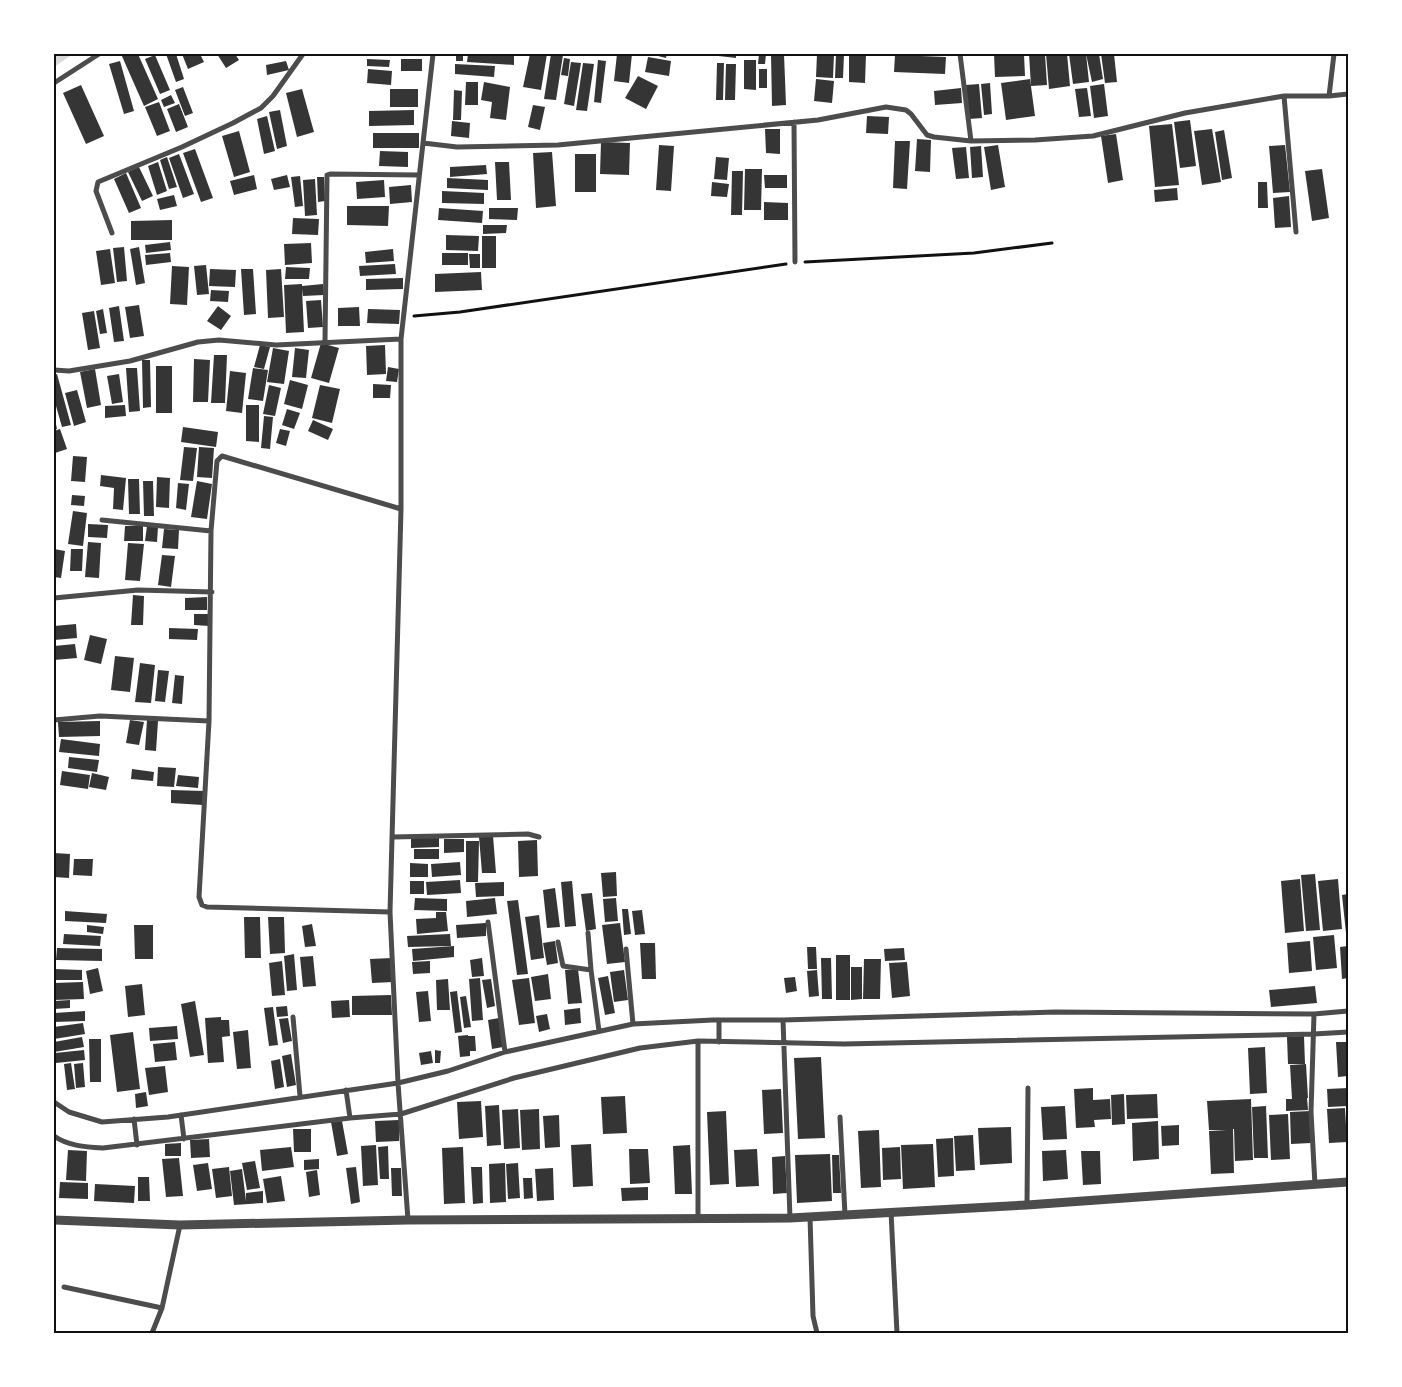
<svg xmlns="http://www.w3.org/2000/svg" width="1402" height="1387" font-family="'Times New Roman',serif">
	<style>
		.water { fill: #d9d9d9 }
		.building { fill: #353535 }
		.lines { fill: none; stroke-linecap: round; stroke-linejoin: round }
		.path { stroke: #111; stroke-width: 3 }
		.minor { stroke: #4c4c4c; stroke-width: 5 }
		.tertiary { stroke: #4c4c4c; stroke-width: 9 }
		.neatline { fill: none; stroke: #111; stroke-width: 2 }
	</style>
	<rect width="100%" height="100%" fill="#fff"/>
	<path class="water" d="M54,54H73L54,67Z"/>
	<path class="building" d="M121,54H138L158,99L144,106Z
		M166,54H176L184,79L176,82Z
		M182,54H200L204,62L188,69Z
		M217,54H235L239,60L226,68Z
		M456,54H463V61H456Z
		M468,54H514V65L467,62Z
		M530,54H547L541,90L523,87Z
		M551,54L563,55L556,100L544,99Z
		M617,54H632L629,83L614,81Z
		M650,54H667L666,58Z
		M710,54H736V58L710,55Z
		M759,54H766L765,64H758Z
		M771,54H784L786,105L772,106Z
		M817,54H834L833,78L816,77Z
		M836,54H844L843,78H835Z
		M849,54H866L865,83L849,82Z
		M994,54H1024L1025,76L995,77Z
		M1029,54H1045L1047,85L1031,86Z
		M1046,54H1067L1070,86L1049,89Z
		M1069,54H1086L1089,82L1073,84Z
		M1086,54H1099L1103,79L1092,82Z
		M1101,54H1114L1117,82L1105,83Z
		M155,55L170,90L160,94L145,59Z
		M895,55L946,57L945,74L894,72Z
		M648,57L671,61L669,76L645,72Z
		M564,58L570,59L568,76L561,75Z
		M367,59L390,60L389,67L367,66Z
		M401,59H422V71H401Z
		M598,60L606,61L601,103L594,102Z
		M744,60H756V90L744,89Z
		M120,61L134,111L124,114L109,64Z
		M286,61L289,70L267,75L266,65Z
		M571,62L581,63L574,106L564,104Z
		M583,63L594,64L587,111L576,110Z
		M717,63H724L723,100H716Z
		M455,64L495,66L494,77L455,74Z
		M726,64H736L735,100H725Z
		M368,69L392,71L391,85L367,83Z
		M759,69H767V88H759Z
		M638,76L658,86L646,109L625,98Z
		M816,79L834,81L832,103L814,101Z
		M1030,79L1035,116L1006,120L1001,83Z
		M466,82H478V105H465Z
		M484,82L510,87L506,120L490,118L492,102L481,100Z
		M990,83L992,114L984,115L981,84Z
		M979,84L982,118L969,119L966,85Z
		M1104,84L1108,116L1094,118L1090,86Z
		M81,85L104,136L86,144L63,93Z
		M183,87L193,113L185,116L175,90Z
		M961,88L962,103L935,105L934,91Z
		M1087,88L1091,116L1079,117L1075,89Z
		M302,89L314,132L297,137L286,93Z
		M390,89H418V107H390Z
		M454,90L462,91L461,120H453Z
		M171,95L175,103L164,107L161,100Z
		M159,102L170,131L157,136L145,107Z
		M179,104L188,127L176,132L167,109Z
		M533,105L545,107L540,130L528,127Z
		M280,110L287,146L277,149L269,112Z
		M414,110V125L369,126V111Z
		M267,116L275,151L264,154L257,119Z
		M867,116L889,117L888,134L866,133Z
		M1190,120L1196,166L1180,168L1174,122Z
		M452,121L470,123L469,138L451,136Z
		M1172,124L1179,185L1155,187L1149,126Z
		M765,129H780V154L766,153Z
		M1212,129L1221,182L1202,185L1194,131Z
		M1224,130L1232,178L1222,180L1215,132Z
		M239,131L250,172L234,177L222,136Z
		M373,133H419V148H373Z
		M1116,134L1123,180L1108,183L1101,136Z
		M917,139L931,140L930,172L915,171Z
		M895,141H910L907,189L893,188Z
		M601,142L630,143L629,175L600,174Z
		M659,145L674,146L671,191L656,190Z
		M998,145L1005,187L991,190L984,147Z
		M1285,145L1290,192L1273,193L1269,146Z
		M981,146L983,177L972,178L970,147Z
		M966,147L969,178L956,179L952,148Z
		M195,149L213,198L201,202L183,153Z
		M380,151L408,152V167L379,166Z
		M552,152L556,206L536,208L533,153Z
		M179,154L194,194L183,198L169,158Z
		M575,154H596V192H575Z
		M167,157L177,187L169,189L160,160Z
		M716,157L729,158L727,180L714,179Z
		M158,162L167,191L157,195L148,166Z
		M495,162H509L511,200H497Z
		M486,165L487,174L450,177V167Z
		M139,167L153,196L142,201L128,172Z
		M745,169H762L761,210H744Z
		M1322,169L1329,218L1312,221L1305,171Z
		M732,171H743L742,215H731Z
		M126,173L141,208L129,213L114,179Z
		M254,175L257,189L234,195L230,181Z
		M287,175L290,187L274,190L271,179Z
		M764,175H787V188H765Z
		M300,176L303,206L295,207L291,177Z
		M317,177H324L325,201L318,202Z
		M447,178L488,180V190L447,188Z
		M315,179L317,215L305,216L303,180Z
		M384,180L385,197L357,199L356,182Z
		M712,182L729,184L727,197L711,196Z
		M1258,182H1267L1268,208H1258Z
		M411,185L412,202L390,204L389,187Z
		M1177,188L1178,200L1155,202L1154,190Z
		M442,191L484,193V204L442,203Z
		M174,195L177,206L160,210L157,199Z
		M1289,196L1291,227L1275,228L1273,198Z
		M764,202L788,203V220H764Z
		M347,206H389L388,226L347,225Z
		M439,208L483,211L482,223L438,220Z
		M489,208H518L517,220L489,219Z
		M293,218L319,219L318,235L292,234Z
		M172,220V240H131V221Z
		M483,225H507L506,233L483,234Z
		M446,235L479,236L478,251L446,250Z
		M482,236H496V268H482Z
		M170,242L171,250L146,253L145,245Z
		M311,243L312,263L285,265L284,244Z
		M124,247L127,281L117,282L113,248Z
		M139,247L145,283L136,285L130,249Z
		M110,249L115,283L101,285L96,251Z
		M393,249L394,261L366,263L365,252Z
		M170,253L171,262L146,265L145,255Z
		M442,253H468V265H442Z
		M469,254H480V268H470Z
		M395,264L396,274L360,276L359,266Z
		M206,265L209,294L197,295L194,266Z
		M172,266L189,267L187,305L170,304Z
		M286,267L310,268L309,279H285Z
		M210,269L236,270L235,287L209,286Z
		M241,269H253L256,314L244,315Z
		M281,269L284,317L268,318L266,270Z
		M481,272L482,290L435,292V274Z
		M403,278V289L366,290V279Z
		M302,284V286L323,284L324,295L303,296L302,289L304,332L286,333L284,285Z
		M211,290L229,291L228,302L210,301Z
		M321,300L323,327L308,328L306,301Z
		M139,305L144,336L130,338L125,307Z
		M119,306L124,341L114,342L109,308Z
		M218,306L231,316L221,330L207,321Z
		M359,307L360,326H338V308Z
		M103,309L107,333L100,334L96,311Z
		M368,309L400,310L399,324L367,323Z
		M94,311L100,348L88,350L82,313Z
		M321,343L339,348L329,383L311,378Z
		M260,345L270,347L264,369L254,367Z
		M385,345L386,374L367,375L366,346Z
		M273,348L289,351L284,384L267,382Z
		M295,348L309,350L306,378L292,377Z
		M214,355H227L225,403H211Z
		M194,359L210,360L208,402H193Z
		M142,360H150L151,407L143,408Z
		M156,366H172V413H156Z
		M388,367L399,369L397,382L386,381Z
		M126,368H137L140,411L129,412Z
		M253,368L268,370L263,401L248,399Z
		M95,369L101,405L87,408L80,372Z
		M230,371L246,373L242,413L226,411Z
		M57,374L71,425L62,427L54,399V375Z
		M119,374L123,402L112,404L107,376Z
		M290,380L308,385L302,409L284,404Z
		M373,384L391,385L390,398H373Z
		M269,385L281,388L275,416L263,414Z
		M320,385L340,389L332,423L312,418Z
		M77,390L86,422L74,426L65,393Z
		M125,405L126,416L105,418V406Z
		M246,405H259V442L246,441Z
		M287,409L300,413L294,429L282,425Z
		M54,415L57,429L54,430Z
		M264,416L273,417L270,449L261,448Z
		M313,420L333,429L328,440L308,431Z
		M183,427L218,432L216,447L181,442Z
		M60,429L67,449L55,453L54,431Z
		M280,429L290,431L286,446L276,443Z
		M184,447L197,448L193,481L180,480Z
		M199,447L214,448L212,478L197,477Z
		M73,456L87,457L85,482L71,481Z
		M101,475L126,478L123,510L113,509L114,488L100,486Z
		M157,477L170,478L169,508L156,507Z
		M128,479H139L140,514H129Z
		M143,481H153L154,516H144Z
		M197,481L212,484L207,519L191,517Z
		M178,483L189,484L186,510L176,508Z
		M72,495L85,496L84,506L71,505Z
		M73,511L87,513L83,546L68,544Z
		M88,524L108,525L107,538L88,537Z
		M125,526H143V541H124Z
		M147,526L158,527L157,542L145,541Z
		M164,529L179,530L178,549L162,548Z
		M88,542L101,543L99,578L85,577Z
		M128,543L144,544L140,581L125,580Z
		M54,549L65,551L61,578L54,577Z
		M71,549H83L82,571H70Z
		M162,555L175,556L171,587L158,585Z
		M133,595L144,596L143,625H131Z
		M207,597V610H185V598Z
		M194,614H209V626L194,625Z
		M76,624L77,638L54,640V626Z
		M169,628L198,629L197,640L169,639Z
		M90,635L107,639L101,664L84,660Z
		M75,644L77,658L54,660V646Z
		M115,656L134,658L130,692L111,690Z
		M140,663L155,665L151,703L135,702Z
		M158,670L169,671L165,702L155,701Z
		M175,675L184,676L182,704L172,703Z
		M130,720L144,722L139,745L126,743Z
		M147,720L158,721L156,751L145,750Z
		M100,721V736L59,737L58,722Z
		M61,739L100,744L99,756L59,752Z
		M69,757L99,760L97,772L68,768Z
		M158,767L176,768L174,787L157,786Z
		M132,769L154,772L153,781L131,779Z
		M62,771L90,775L88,789L60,785Z
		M92,773L109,777L106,790L89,787Z
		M178,775L199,777L198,788L176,786Z
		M171,790L204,791L203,805L171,803Z
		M493,836L496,873H482L479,837Z
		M411,838H439V847L411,848Z
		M444,839H464V852L444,853Z
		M537,840L538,876L519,877L518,841Z
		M466,841H479L478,882H466Z
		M414,849H439V859H414Z
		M54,853L70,854L69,878L54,877Z
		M74,859H93L92,876L73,875Z
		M460,862L461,875L432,877L431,864Z
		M410,863L428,864V877H410Z
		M616,872L617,896L603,897L601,873Z
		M1315,874L1320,930L1306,931L1301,875Z
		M1300,879L1304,931L1285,933L1281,881Z
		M1338,879L1342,929L1323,931L1318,881Z
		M460,880L461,893L427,895L426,882Z
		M410,881H424V894H410Z
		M572,881L576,926L565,927L561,882Z
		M504,882V896L476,897L475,883Z
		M555,888L560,927L547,928L543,890Z
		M592,893L596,929L586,931L581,894Z
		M1348,894V933H1346L1342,895Z
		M415,898L447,899V911L414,910Z
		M495,898L497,914L467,917L466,901Z
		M616,898L618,921L605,922L603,899Z
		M518,900L528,974L517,975L507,901Z
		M622,909H628L631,934L624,935Z
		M642,910L645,934L635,935L632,911Z
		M65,911L107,914L106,923L65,921Z
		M436,912H446L448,931L417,934L416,919L436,918Z
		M539,915L544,958L531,960L525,917Z
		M244,917H260L261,958H245Z
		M268,917H284L285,953L270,954Z
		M486,923V936L457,938L456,925Z
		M620,923L625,962L607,964L602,925Z
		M312,924L316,946L305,947L302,926Z
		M87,925L104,927L103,934L87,932Z
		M134,925H153V959H135Z
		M64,934L101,936L100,946L63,944Z
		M450,934L451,946L408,947L407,936Z
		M1334,935L1337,968L1316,970L1313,937Z
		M555,941L558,963L547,965L543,943Z
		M1310,941L1312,971L1289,973L1287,943Z
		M640,943H655L656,979H642Z
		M454,946V957L413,961L412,949Z
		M1348,946V978L1342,979L1340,947Z
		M807,947H816L817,969H808Z
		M57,948L102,949V961L56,960Z
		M904,948L905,960L885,961L884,949Z
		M294,954L297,990L287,991L284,956Z
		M836,955H850V1000H836Z
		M313,956L316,986L303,987L300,957Z
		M392,958L393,982L372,983L370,959Z
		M482,958L484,976L472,977L470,960Z
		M821,958H831L832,999H822Z
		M864,959H881L880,999H863Z
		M282,961L285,995L272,996L269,963Z
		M430,961V973L413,974L412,962Z
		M907,962L910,996L892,998L889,963Z
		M851,967H862V999L851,1000Z
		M98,968L103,991L90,994L86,971Z
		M54,969L82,970V980H54Z
		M578,969L582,1003L568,1004L565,970Z
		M624,970L628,1000L614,1002L610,972Z
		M817,970L819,996L809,997L807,971Z
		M548,974L551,999L535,1001L531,977Z
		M608,976L615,1013L605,1015L598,978Z
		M795,977L797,991L786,993L784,978Z
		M480,978L483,1020L472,1021L469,979Z
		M529,978L535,1023L519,1025L512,980Z
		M448,979L450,1010H437L436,980Z
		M491,979L495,1006L487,1008L482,980Z
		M83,982L84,999L54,1000V983Z
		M142,984L145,1015L128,1017L125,986Z
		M1315,986L1317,1003L1271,1007L1269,990Z
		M428,991L431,1021L419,1022L416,992Z
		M457,991L462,1032L455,1033L450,992Z
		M391,995L392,1015H352V996Z
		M466,996L471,1027L464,1028L460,997Z
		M70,1000V1008L54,1009V1001Z
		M349,1000L350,1017L332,1018L331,1001Z
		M195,1001L204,1055L190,1057L181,1004Z
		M287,1006L288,1016L277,1017L276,1007Z
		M273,1007L278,1045L269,1046L264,1008Z
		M580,1008L581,1023L565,1025L564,1010Z
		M85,1011V1021L54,1022V1013Z
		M547,1014L550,1029L539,1032L536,1016Z
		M221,1017V1020H229L230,1036L222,1037L224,1062L208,1063L205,1018Z
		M288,1018L292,1041L283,1043L279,1019Z
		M499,1018L503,1047L492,1049L488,1020Z
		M83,1023L85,1034L54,1039V1027Z
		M177,1026L178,1039L150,1041L149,1028Z
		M248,1030L251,1068L237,1069L233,1032Z
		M133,1032L140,1089L117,1092L110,1035Z
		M468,1035V1036H475L476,1051H470V1056L460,1057L458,1036Z
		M1304,1036L1305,1064H1288L1287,1037Z
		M82,1037L84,1047L54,1052V1042Z
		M89,1039H101V1082H90Z
		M175,1042L177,1060L155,1062L153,1044Z
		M1336,1042H1348V1076L1338,1077Z
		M1265,1047L1267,1093L1250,1094L1248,1048Z
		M84,1050L85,1060L56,1063L55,1053Z
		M435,1050L441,1051L440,1063H435Z
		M431,1051L433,1063L421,1065L419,1053Z
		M291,1054L296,1085L287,1087L282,1056Z
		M821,1057L825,1138L798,1139L794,1058Z
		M280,1059L284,1087L275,1089L271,1061Z
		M71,1063L75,1089L67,1090L64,1064Z
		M83,1063L85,1087L76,1088L74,1064Z
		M1306,1064L1308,1098H1295H1307L1308,1110L1286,1111V1099H1292L1290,1065Z
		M165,1066L168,1092L149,1095L145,1068Z
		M1093,1088V1100L1110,1099L1111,1119L1094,1120L1095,1127L1076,1128L1074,1089Z
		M1348,1088V1106L1328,1107L1327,1089Z
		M781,1089L783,1133L764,1134L762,1090Z
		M146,1092L148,1106L136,1108L135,1094Z
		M1124,1094L1125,1124L1112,1125L1111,1095Z
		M1157,1094L1158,1118L1127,1119L1126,1095Z
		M625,1096L627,1133L603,1134L601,1097Z
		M1251,1099L1253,1160L1235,1161L1234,1129H1233L1234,1173L1211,1174L1209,1131L1227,1130H1209L1207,1101Z
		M481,1101L483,1137L459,1139L457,1102Z
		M499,1105L501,1145L487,1146L485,1106Z
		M1065,1106L1067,1139L1043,1140L1041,1107Z
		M1266,1106L1268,1158H1254L1252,1107Z
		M1345,1108L1347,1142L1329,1143L1327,1109Z
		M518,1109L520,1148L504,1149L502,1110Z
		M539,1109L540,1149L522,1150L520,1110Z
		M726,1111L729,1184L710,1185L707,1112Z
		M1310,1111L1311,1143L1291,1144L1290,1112Z
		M1288,1114L1290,1159L1271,1160L1269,1115Z
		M559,1115L560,1147L545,1148L543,1116Z
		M399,1120V1141L376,1142L375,1121Z
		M342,1121L348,1154L337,1156L331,1122Z
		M1158,1121L1159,1159L1133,1161L1132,1123Z
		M1179,1125V1145L1162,1146L1161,1126Z
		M1011,1127L1012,1163L980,1165L978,1128Z
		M293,1129H311V1152H294Z
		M879,1130L881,1187L861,1188L858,1131Z
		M973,1135L975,1170L956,1171L954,1136Z
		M953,1138L954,1176L938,1177L936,1139Z
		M209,1139L210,1157L191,1158L190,1140Z
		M181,1143V1156H165V1144Z
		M591,1144L593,1186L573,1187L571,1145Z
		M933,1144L935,1187L903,1189L901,1145Z
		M376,1145L378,1185L363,1186L361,1146Z
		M690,1145L692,1194H675L673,1146Z
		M388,1146L389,1179H380L378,1147Z
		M291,1147L294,1167L262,1171L260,1150Z
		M463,1147L465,1203L444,1204L442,1148Z
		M900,1147L901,1179L883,1180L882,1148Z
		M629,1149H648L650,1183L630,1184Z
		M757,1149L759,1186L736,1187L734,1150Z
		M68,1150L87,1151L86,1181L66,1180Z
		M1066,1150L1068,1179L1043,1181L1042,1151Z
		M1081,1151H1100L1101,1184L1083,1185Z
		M830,1154L832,1201L797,1203L795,1155Z
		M832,1155H839L841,1193H833Z
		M785,1156L787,1193L773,1194L772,1157Z
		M179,1158L183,1196L166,1197L162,1159Z
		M319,1159V1169L304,1170V1160Z
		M255,1161L260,1188L247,1190L242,1163Z
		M208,1163L212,1189L197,1191L193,1165Z
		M505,1163L506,1202L490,1203L489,1164Z
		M518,1163L520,1198L508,1199L506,1164Z
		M229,1167L232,1196L216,1198L212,1169Z
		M356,1167L360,1202L351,1204L346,1168Z
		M471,1167H482L483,1203L473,1204Z
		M391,1168H401L402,1196H392Z
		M553,1168L554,1200L537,1201L535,1169Z
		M242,1169L246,1201V1193L263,1191V1203L234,1205L230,1171Z
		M317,1170L320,1195L309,1197L306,1172Z
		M281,1176L285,1201L267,1203L263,1179Z
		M138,1177H149L150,1201H138Z
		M523,1178H532L533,1198L524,1199Z
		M60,1182L88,1183V1199L59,1198Z
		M95,1184L135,1186L134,1203L94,1201Z
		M648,1187V1200L622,1201L621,1188Z"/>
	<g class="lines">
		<path class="path" d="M805,262L974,253L1052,243
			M414,316L460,312L786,264"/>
		<path class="minor" d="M960,54L971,141
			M54,83L99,54
			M1284,96L1296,232
			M1329,96L1334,54
			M794,122L795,262
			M423,143L457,147L558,145L818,120L886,107L906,110L911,114L927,135L934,137L971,141L1035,140L1093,136L1185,113L1284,96H1329L1348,94
			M112,233L96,191L98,182L182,147L233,123L261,108L273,96L303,54
			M325,342L327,175L330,174L419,175
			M54,370L69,371L130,361L198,342L219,340L276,345L401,339
			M102,520L211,531
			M54,598L138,590L212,592
			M54,720L100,716L209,721
			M393,837L528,834L539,837
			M390,912L207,907L202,905L199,897L209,721L211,531L217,461L222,456L401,509
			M488,922L505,1052
			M588,933L591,970
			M558,942L563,966L591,970L599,1031
			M626,949L633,1024
			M1314,1014L1311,1112L1315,1185
			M293,1017L300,1096
			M783,1020L790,1218
			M719,1042V1020
			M346,1090L350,1118
			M54,1102L69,1112L102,1122L168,1117L398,1083L448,1071L505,1052L633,1024L713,1020H783L1055,1012L1314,1014L1348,1011
			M181,1115L184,1139
			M840,1117L845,1215
			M134,1119L137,1145
			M54,1136C68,1146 86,1147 103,1148L350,1118L401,1114L514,1078L640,1048L698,1041L844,1044L1314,1034L1348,1032
			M1027,1205L1028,1088
			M891,1212L897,1333
			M810,1217L813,1316L817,1333
			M698,1219V1041
			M408,1220L398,1083L390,912L401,509V339L433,54
			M64,1287L162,1308
			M152,1333L162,1308L180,1225"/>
		<path class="tertiary" d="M54,1220L180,1225L408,1220L790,1218L1027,1205L1348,1182"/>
	</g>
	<rect width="1402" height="1387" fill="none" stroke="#ffffff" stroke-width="110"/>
	<rect x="55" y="55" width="1292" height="1277" class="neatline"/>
</svg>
